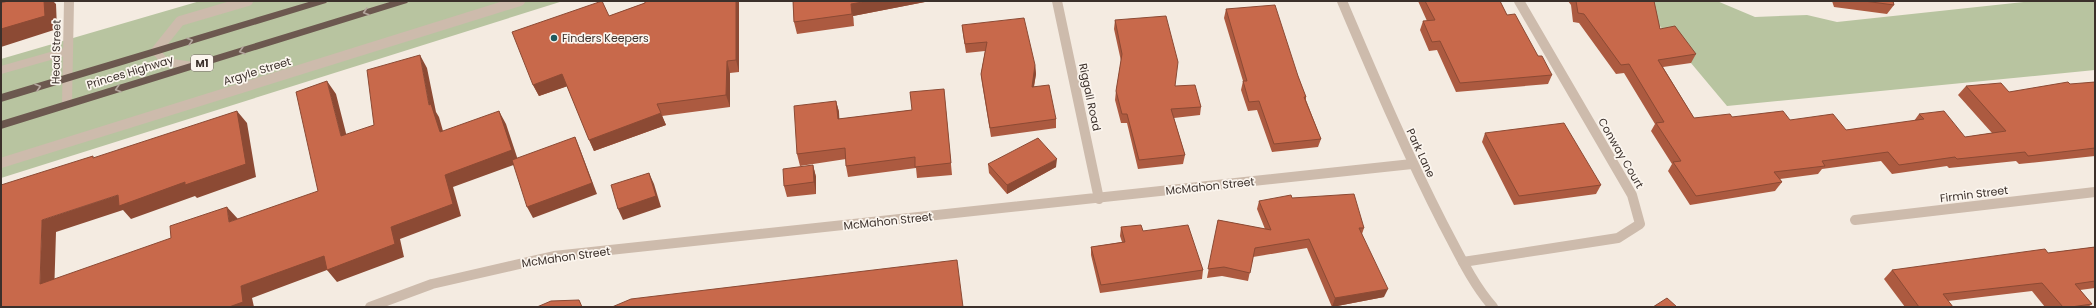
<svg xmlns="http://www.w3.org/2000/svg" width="2096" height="308" font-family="Poppins,sans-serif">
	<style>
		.green { fill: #b8c4a0 }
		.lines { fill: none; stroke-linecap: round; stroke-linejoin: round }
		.service { stroke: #cdbbac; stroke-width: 8 }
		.minor { stroke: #cdbbac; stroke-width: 10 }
		.tertiary { stroke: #cdbbac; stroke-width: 10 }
		.trunk { fill: #6c584f; fill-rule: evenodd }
		.wall { fill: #ac5a40 }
		.shaded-wall { fill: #8c4a34 }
		.building { fill: #c8694b; stroke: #8c4a34 }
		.oneway { stroke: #b4a69e }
		.poi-dot { fill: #1f5a5e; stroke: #fbf5ee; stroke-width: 1.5 }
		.labels { text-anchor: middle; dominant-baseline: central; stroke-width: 3.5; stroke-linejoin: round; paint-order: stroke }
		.shield { fill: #fbf5ee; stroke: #756b66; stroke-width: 1 }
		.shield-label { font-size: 10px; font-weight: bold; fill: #3b302b }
		.poi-label { font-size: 11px; fill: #3b302b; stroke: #fbf5ee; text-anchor: start }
		.street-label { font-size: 11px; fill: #3b302b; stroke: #fbf5ee }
	</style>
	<rect width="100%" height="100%" fill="#f4ebe1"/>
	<path class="green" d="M200,1H563L1,178V59Z
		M1639,1H1717L1755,17L1807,15L1837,22L2033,1H2095V70L1727,106Z"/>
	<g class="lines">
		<path class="service" d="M156,51L165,62L193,66
			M1,70L68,51"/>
		<path class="minor" d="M1057,1L1099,199
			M156,51L180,21L248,1
			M67,104L69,1
			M1,163L520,1
			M1855,220L2095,192
			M1463,262L1618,238L1640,224L1632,195L1519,1
			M370,307L432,284L554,256L1412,164"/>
		<path class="tertiary" d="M1342,1C1374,76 1406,152 1443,224C1458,252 1472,283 1493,307"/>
		<path class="trunk" d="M312,1H328L326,3L1,102V94Z
			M393,1H409L407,3L1,129V121Z"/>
	</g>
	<path class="wall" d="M645,1H739V72L730,73V107L662,116L666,125L594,151L567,86L539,96L533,85L609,16L645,3Z
		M793,1H930L853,16L854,26L797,34L794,22Z
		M1418,1H1500L1507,15L1538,56L1552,75L1548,84L1456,92L1437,50L1429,51L1420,30L1423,21H1427Z
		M1568,1H1654L1660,29L1696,54L1691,63L1663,67L1694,118L1732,117L1790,120L1846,130L1914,121L1919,114L1965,137L1992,133L1958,95L1966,86L2009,92L2095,82V156L2019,164L2016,161L1949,168L1947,166L1892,174L1881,161L1822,169L1818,174L1780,179L1782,182L1775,191L1690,205L1668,171L1672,164L1651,131L1655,124L1624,73L1616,74L1579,23L1573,22L1571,5Z
		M1832,1H1893L1894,5L1887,14L1834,7Z
		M1226,9L1298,76L1306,97V100L1321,139L1318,147L1272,152L1257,110L1248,111L1241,90L1243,81L1224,18Z
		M1115,20L1175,86L1201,107L1200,115L1174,118L1185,155L1183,164L1138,169L1127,123H1121L1115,100L1116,91L1121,61L1114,29Z
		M962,25L1035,65L1036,74L1034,87L1056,119V128L991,137L982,83L981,74L985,51L966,53L963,34Z
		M944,89L952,175L917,178L916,168L848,177L846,166V159L800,166L797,154L836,101L839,112V119L912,110Z
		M1485,133L1601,185L1596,194L1514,205L1482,142Z
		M988,164L1056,167L1007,194L989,173Z
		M813,165L816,177V194L787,197L784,186Z
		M1292,198L1364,228L1362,234L1384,297L1332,307L1307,248L1253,257L1248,281L1222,276L1207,278L1218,220L1265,229L1257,209L1259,201Z
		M1121,227L1143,231L1203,270L1202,279L1100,293L1091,255V247L1122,242L1120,236Z
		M2095,247V288L2080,290L2092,304L2088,307H2045L2032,291L1948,301L1953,307H1905L1884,279L1892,270L2048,253Z"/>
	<path class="shaded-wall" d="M44,1H53L56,4L57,29L1,47V29Z
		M736,1H739V72L736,60Z
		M868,1H930L853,16L854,26L851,4Z
		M420,55L427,68L436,112L439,117L447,145L440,132L429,105Z
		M727,61L730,73V107L726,95Z
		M1035,65L1036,74L1032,96V87Z
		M562,74L568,86L539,96L533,85Z
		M327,81L336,94L350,149L341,136Z
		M836,101L839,112L840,131L838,119Z
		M237,111L247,123L256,177L197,198L195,196L131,219L123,210L56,232L54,296L40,284L42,220L118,195L185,182Z
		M499,111L506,124L519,163L453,187L461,216L400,239L404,257L337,282L327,270L252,298L254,307H229L241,286L391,227L445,175Z
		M661,113L666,125L594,151L589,140Z
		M575,137L580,149L597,194L533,218L527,207Z
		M1057,159L1056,167L1007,194V185Z
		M813,165L816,177V194L814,182Z
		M649,173L654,184L661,207L623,220L618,209Z
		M227,207L238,219L229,222Z
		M1388,289L1384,297L1332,307L1335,298Z"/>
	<path class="building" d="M8,1H44L45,16L1,29V3Z
		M602,1L609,16L645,3V1H736V60L727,61L726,95L657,104L661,113L589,140L562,74L533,85L512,32Z
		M793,1H868L851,4L852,14L794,22Z
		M1425,1H1500L1507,15L1515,14L1538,56H1542L1552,75L1460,83L1440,41L1432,42L1423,21L1435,20Z
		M1576,1H1654L1660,29L1675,26L1696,54L1658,60L1694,118L1730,114L1732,117L1783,111L1790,120L1833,114L1846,130L1924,119L1919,114L1944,111L1965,137L2006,131L1966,86L2001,83L2009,92L2068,82L2070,84L2095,82V148L2028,156L2025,152L1957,159L1955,157L1899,165L1888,152L1822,161L1825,166L1774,172L1782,182L1696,196L1673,162L1681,161L1656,123L1664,122L1629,64L1621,65L1584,14L1578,13Z
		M1864,1H1893L1894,5Z
		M1275,5L1298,76L1306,97H1304L1321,139L1274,144L1259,101L1249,102L1243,81H1247L1226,9Z
		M1166,16L1178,62L1175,86L1195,85L1201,107L1171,109L1185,155L1139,160L1127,114H1122L1116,91L1122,54L1115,20Z
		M1024,18L1035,65L1032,87L1049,85L1056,119L990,128L981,74L987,42L965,44L962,25Z
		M420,55L429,105L431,104L440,132L499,111L512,150L445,175L453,204L391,227L395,244L327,270L324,256L241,286L243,302L229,307H1V185L93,156V158L237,111L246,164L185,185V182L119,206L118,195L42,220L40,284L171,238L170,226L227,207L229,222L318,191L296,92L327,81L341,136L374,125L367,70Z
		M944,89L951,163L915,167V157L846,166L845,148L797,154L794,106L836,101L838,119L912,110L910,92Z
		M1564,123L1601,185L1519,196L1485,133Z
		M575,137L592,183L527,207L512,160Z
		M1038,138L1057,159L1007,185L988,164Z
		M813,165L814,182L784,186L783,169Z
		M649,173L656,196L618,209L611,185Z
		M1354,194L1364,228H1359L1388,289L1335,298L1309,239L1255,248L1250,273L1224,267L1208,269L1218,220L1271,230L1259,201L1291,195L1292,198Z
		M1141,225L1143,231L1188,225L1203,270L1101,285L1091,247L1125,242L1121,227Z
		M2095,247V281L2075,284L2092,304L2071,307H2063L2042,283L1943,294L1953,307H1919L1892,270L2045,249L2048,253Z
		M957,260L963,307H612L631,299Z
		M1667,298L1677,307H1653Z
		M579,300L582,307H537L551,301Z"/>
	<defs><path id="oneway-chevron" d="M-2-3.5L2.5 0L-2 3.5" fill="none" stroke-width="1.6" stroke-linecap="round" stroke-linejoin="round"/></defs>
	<g class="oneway">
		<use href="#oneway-chevron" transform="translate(366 12) rotate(163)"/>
		<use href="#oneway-chevron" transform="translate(190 41) rotate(-17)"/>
		<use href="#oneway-chevron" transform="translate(242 51) rotate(163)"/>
		<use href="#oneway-chevron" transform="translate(38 87) rotate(-17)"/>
		<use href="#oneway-chevron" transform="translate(118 89) rotate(163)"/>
	</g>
	<circle class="poi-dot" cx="554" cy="38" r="4"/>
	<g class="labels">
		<rect class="shield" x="191" y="55" width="22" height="16" rx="3"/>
		<g class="shield-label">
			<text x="202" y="63">M1</text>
		</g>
		<g class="poi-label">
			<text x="562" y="38">Finders Keepers</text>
		</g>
		<g class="street-label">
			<text transform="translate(56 52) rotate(-89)">Head Street</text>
			<text transform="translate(257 71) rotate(-17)">Argyle Street</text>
			<text transform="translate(130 72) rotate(-17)">Princes Highway</text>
			<text transform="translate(1090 97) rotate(78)">Riggall Road</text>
			<text transform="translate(1421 153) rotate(65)">Park Lane</text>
			<text transform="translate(1621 153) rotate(60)">Conway Court</text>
			<text transform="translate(1210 186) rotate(-6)">McMahon Street</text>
			<text transform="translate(1974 194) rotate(-7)">Firmin Street</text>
			<text transform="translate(888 221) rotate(-6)">McMahon Street</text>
			<text transform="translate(566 257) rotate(-8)">McMahon Street</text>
		</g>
	</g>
	<rect width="2096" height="308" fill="none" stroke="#3b302b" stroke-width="4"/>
</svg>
